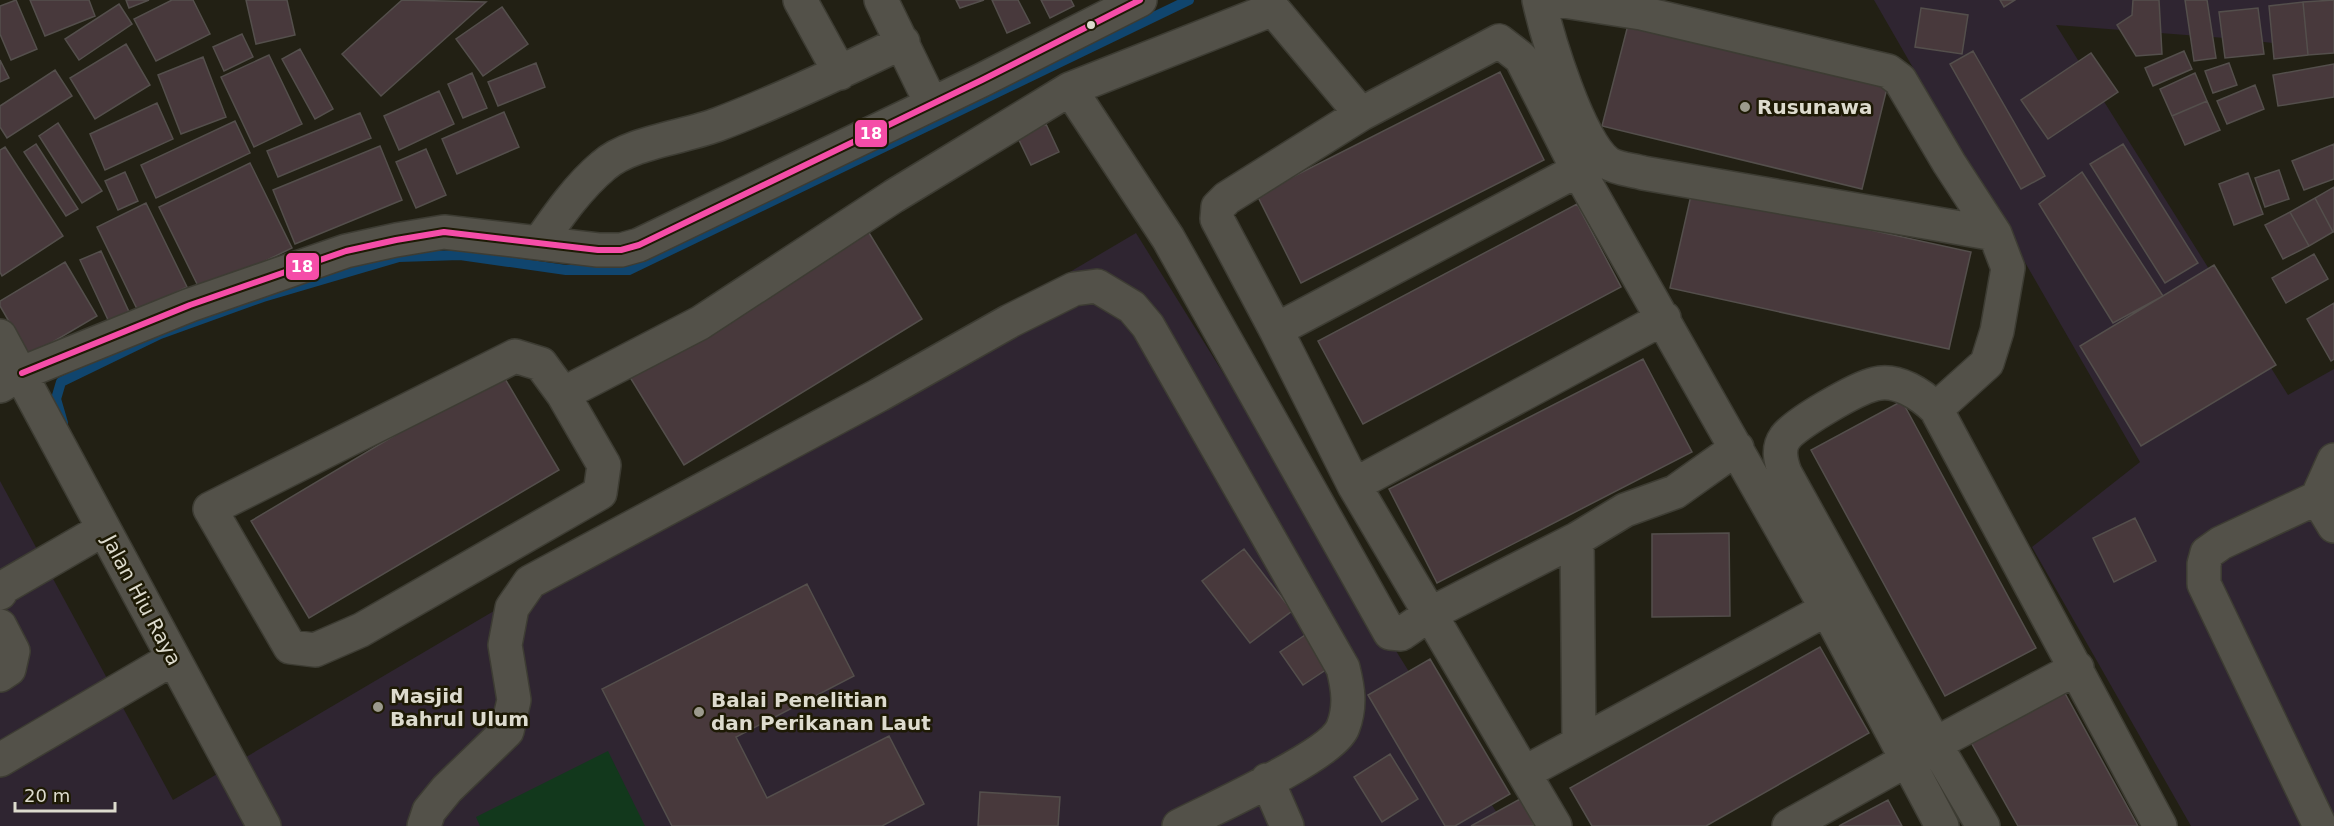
<svg xmlns="http://www.w3.org/2000/svg" width="2334" height="826" font-family="'DejaVu Sans',sans-serif">
	<style>
		.industrial { fill: #2f2531 }
		.green { fill: #12381c }
		.lines { fill: none; stroke-linecap: round; stroke-linejoin: round }
		.stream { stroke: #10456e; stroke-width: 10 }
		.building { fill: #48393c; stroke: #544f4c; stroke-width: 1.5 }
		.minor-casing { stroke: #3d3c33; stroke-width: 36 }
		.minor { stroke: #535149; stroke-width: 33 }
		.bus-1-casing { stroke: #1e1a05; stroke-width: 10 }
		.bus-1 { stroke: #f54da8; stroke-width: 6 }
		.bus-dot { fill: #dddbce; stroke: #1e1a05; stroke-width: 2 }
		.poi-dot { fill: #9c9a8d; stroke: #1e1a05; stroke-width: 2 }
		.labels { text-anchor: middle; dominant-baseline: central; stroke-width: 5; stroke-linejoin: round; paint-order: stroke }
		.poi-label { font-size: 20px; font-weight: bold; fill: #dddbce; stroke: #1e1a05; text-anchor: start }
		.street-label { font-size: 20px; fill: #dddbce; stroke: #1e1a05 }
		.line-badge { stroke: #1e1a05; stroke-width: 2 }
		.badge-label { font-size: 16px; text-anchor: middle; font-weight: bold; fill: #fff }
	</style>
	<rect width="100%" height="100%" fill="#222014"/>
	<path class="industrial" d="M1874,0H2334V50L2238,39L2056,25L2288,395L2334,369V826H2191L2032,547L2140,462Z
		M1136,233L1505,826H0V481L173,800Z"/>
	<path class="green" d="M608,751L645,826H480L476,817Z"/>
	<g class="lines">
		<path class="stream" d="M63,423L56,399L61,382L160,334L263,297L399,257L460,255L566,270H629L1189,0"/>
	</g>
	<path class="building" d="M16,0L37,49L11,60L0,34V6Z
		M30,0H89L95,16L45,36Z
		M126,0H149L129,8Z
		M172,0H193L210,34L156,61L134,19Z
		M246,0H287L295,35L256,44Z
		M402,0L486,2L381,96L342,54Z
		M956,0H984L960,8Z
		M992,0H1018L1030,23L1007,33Z
		M1041,0H1071L1074,6L1050,18Z
		M2000,0H2015L2004,7Z
		M2133,0H2159L2162,54L2136,56L2117,25L2132,15Z
		M2185,0H2207L2216,58L2194,61Z
		M2334,0V53L2308,55L2303,2Z
		M2303,2L2308,55L2274,59L2269,6Z
		M119,4L132,24L79,60L65,39Z
		M502,7L528,44L483,76L456,39Z
		M1921,8L1968,15L1962,54L1915,47Z
		M2258,8L2264,54L2225,58L2219,12Z
		M1628,25L1887,88L1862,189L1602,126Z
		M242,34L253,57L224,71L213,47Z
		M126,44L150,85L95,119L70,78Z
		M300,49L333,109L315,119L282,59Z
		M1973,51L2045,176L2021,189L1950,64Z
		M2184,51L2192,69L2153,86L2145,68Z
		M2091,53L2118,92L2048,139L2021,100Z
		M269,55L302,124L254,147L221,77Z
		M203,57L226,117L181,134L158,75Z
		M0,60L9,78L0,82Z
		M536,63L545,87L498,106L488,82Z
		M2229,63L2237,85L2213,93L2205,71Z
		M2334,64V97L2278,106L2273,75Z
		M55,70L72,96L7,138L0,127V106Z
		M1500,72L1544,160L1301,283L1257,195Z
		M472,73L487,108L463,118L448,84Z
		M2195,73L2207,101L2172,116L2160,89Z
		M2255,85L2264,109L2227,124L2217,101Z
		M439,91L454,124L399,150L384,116Z
		M2207,101L2220,130L2185,145L2172,116Z
		M157,103L173,139L105,170L90,134Z
		M504,112L519,147L457,174L442,139Z
		M360,113L371,138L278,177L267,151Z
		M235,121L250,153L156,198L141,165Z
		M58,123L102,191L82,203L39,136Z
		M1046,124L1059,152L1031,165L1018,138Z
		M36,144L78,209L66,216L24,152Z
		M2123,144L2198,263L2165,283L2090,164Z
		M2334,144V179L2304,190L2292,161Z
		M380,146L402,200L295,244L273,190Z
		M5,147L63,236L2,276L0,272V150Z
		M426,149L446,195L416,208L396,162Z
		M250,163L292,248L201,292L159,207Z
		M2279,170L2289,199L2265,207L2255,178Z
		M125,172L138,201L118,210L105,181Z
		M2082,172L2163,296L2113,323L2039,204Z
		M2248,173L2263,214L2234,225L2219,184Z
		M2334,187V232H2333L2315,198Z
		M1692,191L1971,252L1949,349L1670,288Z
		M2315,198L2333,232L2309,246L2290,212Z
		M146,203L187,287L138,311L97,227Z
		M1577,204L1621,287L1363,424L1318,341Z
		M2290,212L2309,246L2283,259L2265,225Z
		M866,228L922,319L684,465L628,374Z
		M101,251L130,314L110,324L80,260Z
		M2314,254L2328,279L2286,303L2272,278Z
		M65,262L97,316L29,356L0,306V301Z
		M2214,265L2276,365L2141,446L2080,346Z
		M2334,303V359L2331,361L2307,319Z
		M1643,359L1692,452L1437,583L1389,489Z
		M501,372L559,470L309,618L251,521Z
		M1902,401L2036,648L1945,696L1811,450Z
		M2135,518L2156,561L2114,582L2093,538Z
		M1729,533L1730,616L1652,617V534Z
		M1244,549L1292,611L1250,643L1202,581Z
		M807,584L854,676L736,737L767,798L889,736L924,804L882,826H672L602,689Z
		M1311,631L1333,665L1303,685L1280,652Z
		M1820,647L1869,733L1706,826H1592L1570,788Z
		M1430,659L1510,794L1455,826H1445L1368,695Z
		M2061,686L2138,826H2018L1968,737Z
		M1390,754L1418,799L1382,822L1354,777Z
		M980,792L1060,797L1058,826H978Z
		M1520,799L1535,826H1471Z
		M1888,800L1902,826H1839Z"/>
	<g class="lines">
		<g class="minor-casing">
			<path id="minor" d="M800,0L840,73
				M881,0L931,103
				M1269,0L1273,9L1070,89L1168,238L1390,633L1401,634L1430,614L1577,539L1625,510L1675,492L1737,448
				M1539,0C1547,36 1579,143 1608,163C1617,169 1633,170 1643,173L1995,234
				M1557,0L1641,13L1888,71L1900,80L1949,163L1995,234L2008,268L1997,331L1987,363L1936,409C1922,395 1897,378 1875,384C1857,388 1794,424 1785,438C1777,449 1781,462 1785,473L1935,744L1983,826
				M1273,9L1361,114
				M539,243C558,216 578,187 603,166C630,142 686,137 719,124C782,100 843,71 903,42
				M1276,330L1578,170L1594,156
				M0,336L264,826
				M515,356L541,364L563,394L604,465L600,493L361,630L315,650L290,647L210,509Z
				M0,386L22,373L190,305L346,251L396,240L444,232L598,250H621L639,245L982,80L1140,0
				M563,394L700,323L894,196L1070,89
				M1936,409L2160,826
				M1354,485L1664,318
				M2317,498L2334,526
				M1577,539L1579,743
				M0,593L4,587L104,529
				M0,626L13,651L9,669L0,675
				M1935,744L2077,668
				M0,760L172,659
				M1524,773L1827,609
				M1267,780L1287,826
				M424,826L429,811L447,789L507,731L514,700L505,645L512,608L530,582L879,395L1010,321L1074,289L1097,286L1132,307L1148,326L1343,668C1348,688 1351,706 1343,727C1333,755 1210,810 1179,826
				M1555,826L1354,485L1276,330L1217,219L1218,207L1227,198L1361,114L1499,41L1521,58L1578,170L1827,609L1942,826
				M1789,826L1907,760
				M2320,826L2204,584V564L2207,553L2221,543L2317,498L2334,460"/>
		</g>
		<use href="#minor" class="minor"/>
		<g class="bus-1-casing">
			<path id="bus-1" d="M22,373L190,305L346,251L396,240L444,232L598,250H621L639,245L982,80L1140,0"/>
		</g>
		<use href="#bus-1" class="bus-1"/>
	</g>
	<circle class="bus-dot" cx="1091" cy="25" r="5"/>
	<g class="poi-dot">
		<circle cx="1745" cy="107" r="6"/>
		<circle cx="378" cy="707" r="6"/>
		<circle cx="699" cy="712" r="6"/>
	</g>
	<g class="labels">
		<g class="poi-label">
			<text x="1757" y="107">Rusunawa</text>
			<text x="390" y="696">Masjid<tspan x="390" dy="23">Bahrul Ulum</tspan></text>
			<text x="711" y="700">Balai Penelitian<tspan x="711" dy="23">dan Perikanan Laut</tspan></text>
		</g>
		<g class="street-label">
			<text transform="translate(142 600) rotate(62)">Jalan Hiu Raya</text>
		</g>
	</g>
	<g class="line-badge">
		<rect x="854" y="119" width="34" height="29" rx="6" fill="#f54da8"/>
		<rect x="285" y="252" width="35" height="29" rx="6" fill="#f54da8"/>
	</g>
	<g class="badge-label">
		<text x="871" y="139">18</text>
		<text x="302" y="272">18</text>
	</g>
	<path d="M15 802v9h100v-9" fill="none" stroke="#dddbce" stroke-width="3"/>
	<text x="24" y="802" font-size="18" fill="#dddbce" stroke="#1e1a05" stroke-width="4.5" paint-order="stroke">20 m</text>
</svg>
